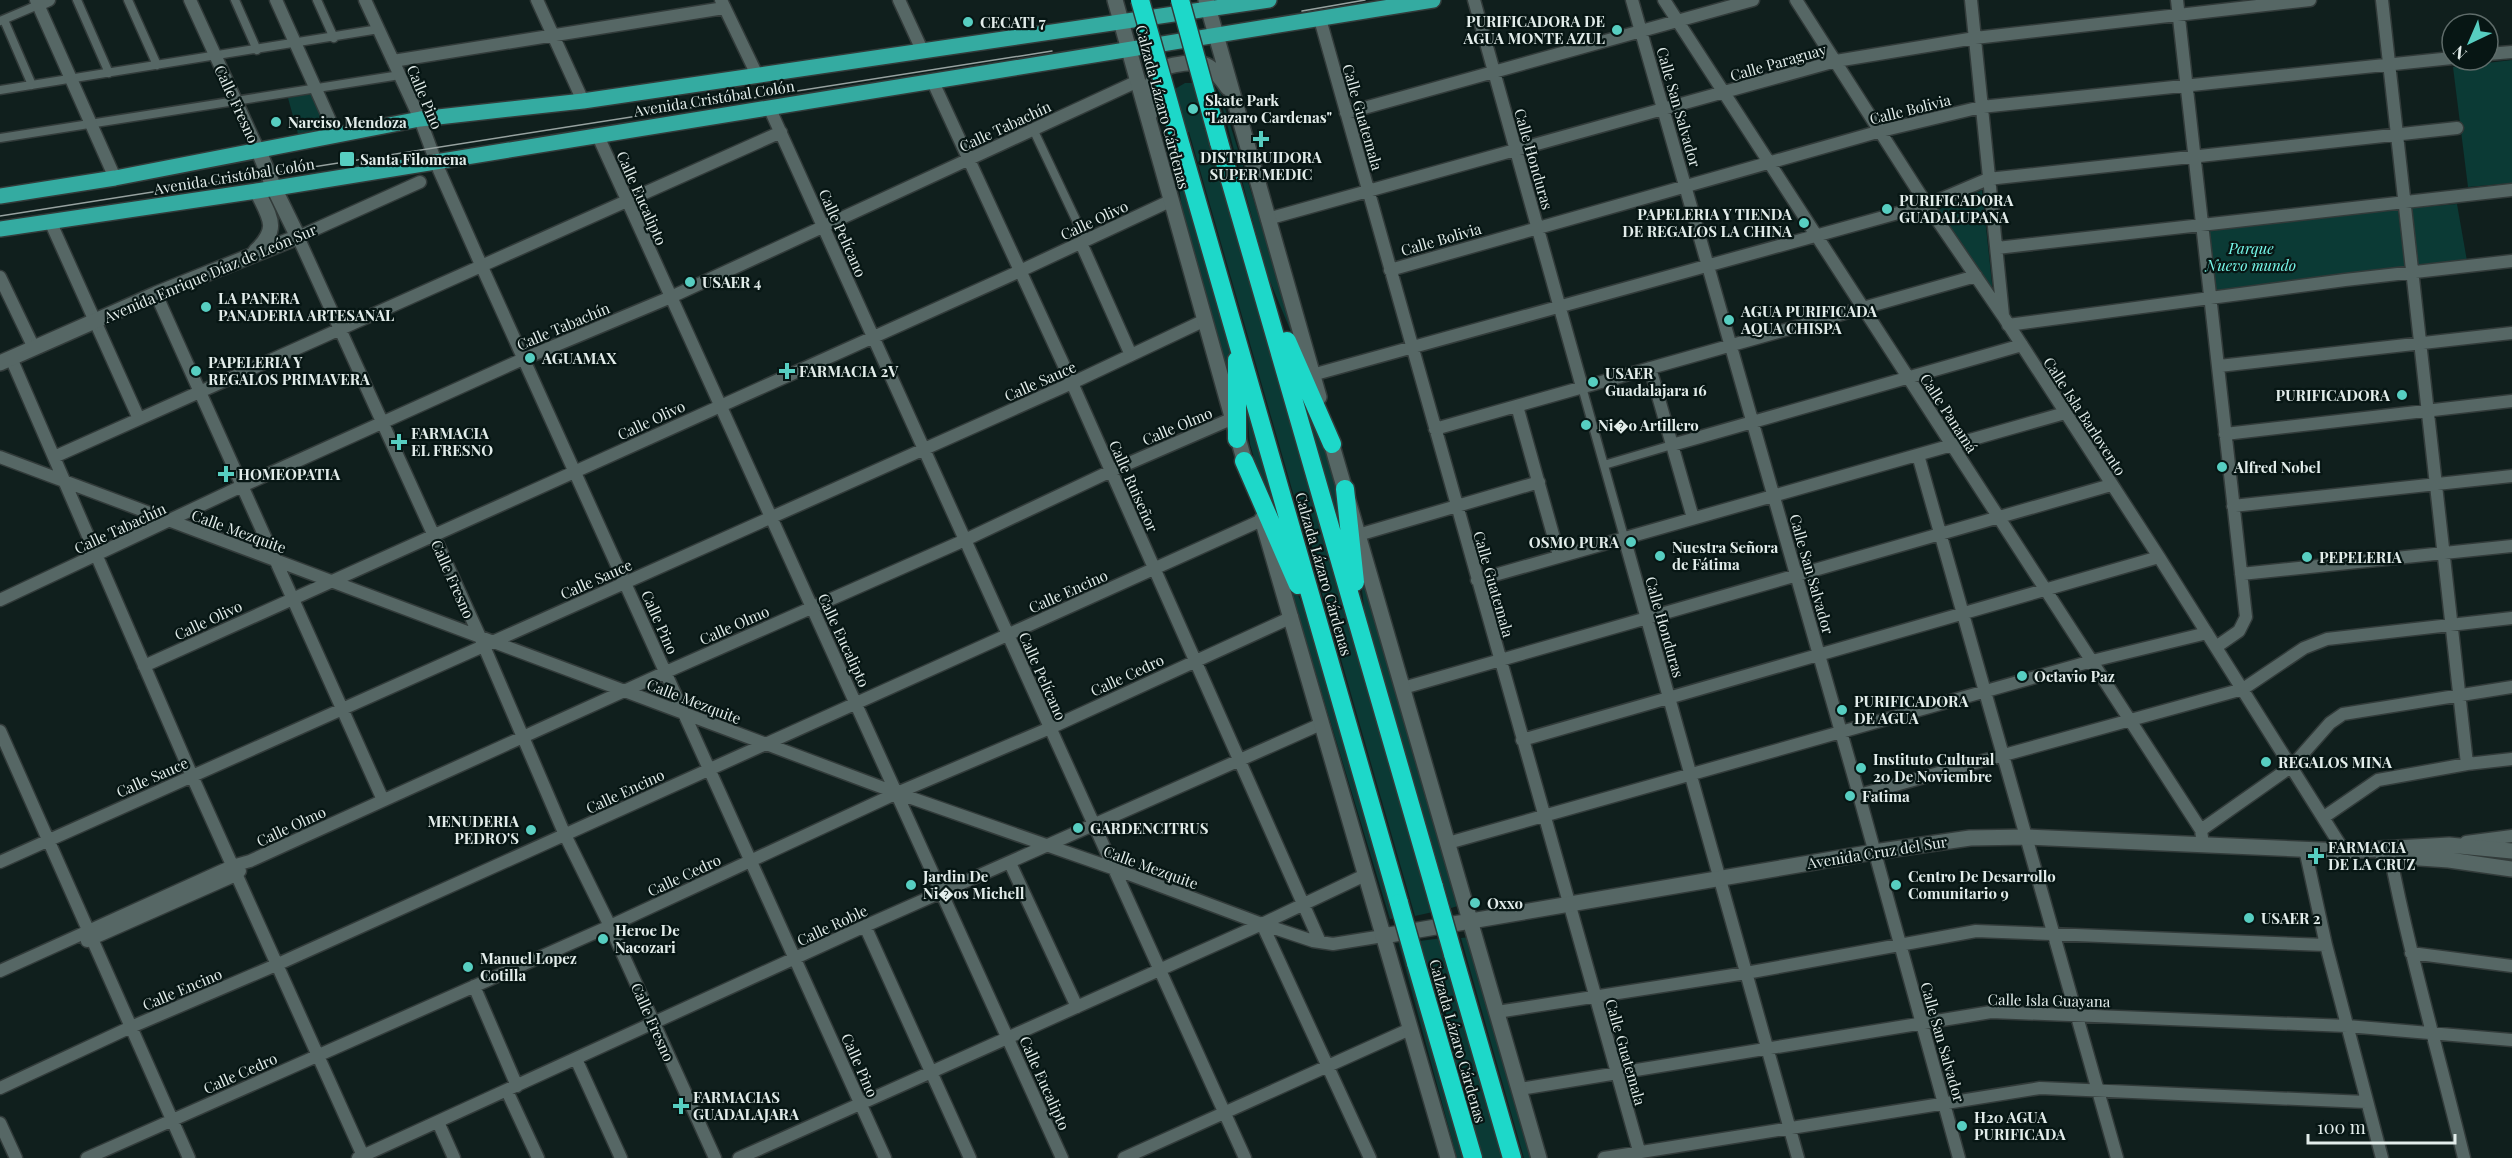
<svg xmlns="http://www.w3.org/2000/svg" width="2512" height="1158" font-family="'Playfair Display',serif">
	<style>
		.green { fill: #0b3a35 }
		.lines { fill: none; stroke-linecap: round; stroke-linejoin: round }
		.pedestrian-casing { stroke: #323b3a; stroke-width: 11 }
		.minor-casing { stroke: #323b3a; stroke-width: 15 }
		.secondary-casing { stroke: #323b3a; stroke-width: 18 }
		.primary-casing { stroke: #323b3a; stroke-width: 18 }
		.motorway-casing { stroke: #323b3a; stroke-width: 21 }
		.pedestrian { stroke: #566765; stroke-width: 8 }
		.minor { stroke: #566765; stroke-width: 12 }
		.secondary { stroke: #566765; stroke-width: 15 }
		.primary { stroke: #34aba1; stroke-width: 15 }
		.motorway { stroke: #1dd8c9; stroke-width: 18 }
		.tram { stroke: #97a2a0; stroke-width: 1.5 }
		.motorway-bridge-casing { stroke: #323b3a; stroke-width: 21; stroke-linecap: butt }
		.motorway-bridge { stroke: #1dd8c9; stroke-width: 18 }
		.poi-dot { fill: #57cec1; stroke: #071614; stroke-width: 2 }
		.labels { text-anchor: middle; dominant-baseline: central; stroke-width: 4.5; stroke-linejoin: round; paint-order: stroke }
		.poi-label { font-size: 15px; font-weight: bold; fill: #e2ecea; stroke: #071614; text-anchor: start }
		.street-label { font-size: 15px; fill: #e2ecea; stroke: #071614 }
		.park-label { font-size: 15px; font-style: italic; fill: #78fbed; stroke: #071614 }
	</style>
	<rect width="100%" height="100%" fill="#101f1d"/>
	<path class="green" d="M1210,60L1306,368L1267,274Z
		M2512,60V183L2468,187L2453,67Z
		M1185,83H1211L1223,123L1202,129L1207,128L1433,912L1415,916L1189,132L1174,136L1163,96Z
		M312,93L328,128L298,134L288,98Z
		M1172,133L1231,343L1230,385L1182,209Z
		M1982,190L1993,293L1938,210Z
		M2457,204L2467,261L2417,267L2411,208Z
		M2398,209L2405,268L2215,292L2208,231Z
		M1294,365L1341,486L1348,563Z
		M1244,375L1298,567L1269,509L1250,444Z
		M1356,537L1461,905L1451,908L1365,616Z
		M1281,558L1326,656L1397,918L1390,919Z
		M1470,937L1535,1158H1524L1461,938Z
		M1442,938L1505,1158H1483L1420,941Z
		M1398,941H1405L1470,1158H1457Z"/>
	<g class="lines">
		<g class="pedestrian-casing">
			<path id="pedestrian" d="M77,0L109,73
				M128,0L157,65
				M235,0L257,50
				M317,0L334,38
				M4,20L32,85
				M0,21L38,5
				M0,90L379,29
				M1033,129L1086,241
				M0,138L400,75
				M1582,387L1624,537
				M1604,465L1672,445"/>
		</g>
		<g class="minor-casing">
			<path id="minor" d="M36,0L115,178
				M190,0L258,149
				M276,0L336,134
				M365,0L420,119L439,170L482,267L885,1158
				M537,0L583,101
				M721,0L757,75
				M899,0L922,50
				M1474,0L1582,387
				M1632,0L1859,795L1959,1158
				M1664,0L2201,830L2203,845
				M1796,0L1927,205L2003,316L2159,557L2344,851
				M1971,0L2003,315
				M2177,0L2246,617L2239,631L2216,647
				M2382,0L2467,764
				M38,5L49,0
				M1320,19L1641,1158
				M2488,54L2512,52
				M393,61L724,8
				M933,82L1072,383L1320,942
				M769,107L1245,1158
				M1346,113L1753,0
				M598,136L1062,1158
				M420,182L298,237L480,637L565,835L610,926L715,1158
				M1267,219L1836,61L1975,38L2310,0
				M50,221L139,419
				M1081,243L1131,355
				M1997,248L2512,190
				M1390,270L1881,131L1981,107L2452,58
				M0,277L34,348
				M156,294L383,800
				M2008,325L2345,280L2512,261
				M11,358L192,776L364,1158
				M2219,366L2512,333
				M1650,368L1693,518
				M1312,375L1927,205L1988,179L2457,128
				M1517,406L1559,556
				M1435,429L1976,276
				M2225,434L2512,401
				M1672,445L2022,345
				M1918,455L2117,1158
				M0,457L897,793L1115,869L1262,924L1313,941L1333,944L1383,936
				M54,457L781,132
				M2233,506L2512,476
				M1358,535L1539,482
				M1624,537L1798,1158
				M2241,574L2512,546
				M1477,580L2065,413
				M0,600L242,486L523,359L671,297L1138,81
				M144,666L1020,271L1170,201
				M1403,688L2111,485
				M0,731L189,1158
				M1522,740L2159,557
				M1859,795L2243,689L2304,648L2327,639L2512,618
				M2324,817L2378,780L2467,764L2512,759
				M2201,830L2292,766L2330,723L2343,714L2512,687
				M2466,842L2512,836
				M1448,843L2092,661L2207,633
				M2305,849L2326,945L2382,1158
				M2389,849C2409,953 2439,1055 2464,1158
				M0,862L1072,383L1203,321
				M1010,863L1077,1007
				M1262,924L1370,1158
				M865,926L970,1158
				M87,941L236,875L240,871
				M2411,953L2512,966
				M0,971L232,866L250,861L666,672L965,540L1111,471L1231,419
				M474,986L517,1086
				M1497,1012L1746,973L1976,931L2326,945
				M576,1059L621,1158
				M0,1088L131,1027L276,965L1262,520
				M1520,1089L1991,1012L2347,1026L2512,1040
				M507,1091L538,1158
				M438,1122L454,1158
				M0,1123L16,1158
				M87,1158L610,926L897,793L1050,728L1292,617
				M358,1158L865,926L1321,724
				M739,1158L1262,924L1365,875
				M1124,1158L1410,1029
				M1604,1158L2040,1088L2366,1102"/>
		</g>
		<g class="secondary-casing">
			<path id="secondary" d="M1115,0L1247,470
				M1206,0L1319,397
				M1150,113C1151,102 1150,85 1155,76C1159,68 1166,67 1174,65C1204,59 1211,64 1228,88
				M256,251C280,228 270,218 257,191
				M0,363L156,294L298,237L274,188L258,149
				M1329,435L1539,1158
				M1262,519L1448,1158
				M2382,853L2390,856L2449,860L2512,869
				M1383,936L1874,852L1970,838L2027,837L2344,851L2449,845L2512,851"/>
		</g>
		<g class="primary-casing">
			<path id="primary" d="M0,196L115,178L420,119L583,101L1269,0
				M0,229L257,191L1433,0"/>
		</g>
		<g class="motorway-casing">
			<path id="motorway" d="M1219,142L1434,887
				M1181,146L1399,903
				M1287,341L1332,444
				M1237,439V360
				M1244,461L1298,585
				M1345,489L1355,582
				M1453,954L1512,1158
				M1416,963L1473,1158"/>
		</g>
		<use href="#pedestrian" class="pedestrian"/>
		<use href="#minor" class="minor"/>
		<use href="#secondary" class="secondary"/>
		<use href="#primary" class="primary"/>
		<use href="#motorway" class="motorway"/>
		<path class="tram" d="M1302,11L1365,0
			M0,216L1052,51"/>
		<g class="motorway-bridge-casing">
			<path id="motorway-bridge" d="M1140,0L1181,146
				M1180,0L1219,142
				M1434,887L1453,954
				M1399,903L1416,963"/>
		</g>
		<use href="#motorway-bridge" class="motorway-bridge"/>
	</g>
	<g class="poi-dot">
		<circle cx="968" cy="22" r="6"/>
		<circle cx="1617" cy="30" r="6"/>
		<circle cx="1193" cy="109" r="6"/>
		<circle cx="276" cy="122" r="6"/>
		<path d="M1258 130h6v6h6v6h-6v6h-6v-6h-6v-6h6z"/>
		<rect x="339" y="151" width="16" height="16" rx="3"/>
		<circle cx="1887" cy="209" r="6"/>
		<circle cx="1804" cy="223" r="6"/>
		<circle cx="690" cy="282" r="6"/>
		<circle cx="206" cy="307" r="6"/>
		<circle cx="1729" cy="320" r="6"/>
		<circle cx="530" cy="358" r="6"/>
		<circle cx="196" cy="371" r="6"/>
		<path d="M784 362h6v6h6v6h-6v6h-6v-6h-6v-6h6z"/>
		<circle cx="1593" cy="382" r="6"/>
		<circle cx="2402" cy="395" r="6"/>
		<circle cx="1586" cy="425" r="6"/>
		<path d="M396 433h6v6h6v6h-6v6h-6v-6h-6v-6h6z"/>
		<circle cx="2222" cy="467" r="6"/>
		<path d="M223 465h6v6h6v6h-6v6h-6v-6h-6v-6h6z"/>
		<circle cx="1631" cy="542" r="6"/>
		<circle cx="1660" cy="556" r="6"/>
		<circle cx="2307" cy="557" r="6"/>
		<circle cx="2022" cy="676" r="6"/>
		<circle cx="1842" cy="710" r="6"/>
		<circle cx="2266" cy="762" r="6"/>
		<circle cx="1861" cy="768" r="6"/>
		<circle cx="1850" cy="796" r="6"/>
		<circle cx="1078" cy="828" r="6"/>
		<circle cx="531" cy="830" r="6"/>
		<path d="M2313 847h6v6h6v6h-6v6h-6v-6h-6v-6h6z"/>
		<circle cx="911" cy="885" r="6"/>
		<circle cx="1896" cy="885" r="6"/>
		<circle cx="1475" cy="903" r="6"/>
		<circle cx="2249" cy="918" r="6"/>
		<circle cx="603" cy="939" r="6"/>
		<circle cx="468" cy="967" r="6"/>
		<path d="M678 1097h6v6h6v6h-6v6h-6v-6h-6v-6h6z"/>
		<circle cx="1962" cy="1126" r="6"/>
	</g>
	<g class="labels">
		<g class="poi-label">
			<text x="1605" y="21" text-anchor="end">PURIFICADORA DE<tspan x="1605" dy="17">AGUA MONTE AZUL</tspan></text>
			<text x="980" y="22">CECATI 7</text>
			<text x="1205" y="100">Skate Park<tspan x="1205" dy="17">"Lazaro Cardenas"</tspan></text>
			<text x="288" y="122">Narciso Mendoza</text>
			<text x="1261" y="157" text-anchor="middle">DISTRIBUIDORA<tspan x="1261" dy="17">SUPER MEDIC</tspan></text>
			<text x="360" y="159">Santa Filomena</text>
			<text x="1899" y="200">PURIFICADORA<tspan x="1899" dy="17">GUADALUPANA</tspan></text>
			<text x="1792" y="214" text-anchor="end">PAPELERIA Y TIENDA<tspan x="1792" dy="17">DE REGALOS LA CHINA</tspan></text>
			<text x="702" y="282">USAER 4</text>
			<text x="218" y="298">LA PANERA<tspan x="218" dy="17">PANADERIA ARTESANAL</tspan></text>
			<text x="1741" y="311">AGUA PURIFICADA<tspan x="1741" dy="17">AQUA CHISPA</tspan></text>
			<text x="542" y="358">AGUAMAX</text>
			<text x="208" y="362">PAPELERIA Y<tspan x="208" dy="17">REGALOS PRIMAVERA</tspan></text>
			<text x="799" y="371">FARMACIA 2V</text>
			<text x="1605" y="373">USAER<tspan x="1605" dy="17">Guadalajara 16</tspan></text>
			<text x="2390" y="395" text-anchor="end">PURIFICADORA</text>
			<text x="1598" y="425">Ni�o Artillero</text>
			<text x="411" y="433">FARMACIA<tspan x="411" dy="17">EL FRESNO</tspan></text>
			<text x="2234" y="467">Alfred Nobel</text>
			<text x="238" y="474">HOMEOPATIA</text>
			<text x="1619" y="542" text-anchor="end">OSMO PURA</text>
			<text x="1672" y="547">Nuestra Señora<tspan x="1672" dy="17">de Fátima</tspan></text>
			<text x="2319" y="557">PEPELERIA</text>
			<text x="2034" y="676">Octavio Paz</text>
			<text x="1854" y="701">PURIFICADORA<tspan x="1854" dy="17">DE AGUA</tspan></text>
			<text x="1873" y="759">Instituto Cultural<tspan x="1873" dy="17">20 De Noviembre</tspan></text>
			<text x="2278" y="762">REGALOS MINA</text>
			<text x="1862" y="796">Fatima</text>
			<text x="519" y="821" text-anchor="end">MENUDERIA<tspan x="519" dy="17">PEDRO'S</tspan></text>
			<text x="1090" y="828">GARDENCITRUS</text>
			<text x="2328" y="847">FARMACIA<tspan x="2328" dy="17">DE LA CRUZ</tspan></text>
			<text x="923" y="876">Jardin De<tspan x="923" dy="17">Ni�os Michell</tspan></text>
			<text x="1908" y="876">Centro De Desarrollo<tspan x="1908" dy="17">Comunitario 9</tspan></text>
			<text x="1487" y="903">Oxxo</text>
			<text x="2261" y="918">USAER 2</text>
			<text x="615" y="930">Heroe De<tspan x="615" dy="17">Nacozari</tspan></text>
			<text x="480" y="958">Manuel Lopez<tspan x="480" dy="17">Cotilla</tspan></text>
			<text x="693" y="1097">FARMACIAS<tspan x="693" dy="17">GUADALAJARA</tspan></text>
			<text x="1974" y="1117">H20 AGUA<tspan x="1974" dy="17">PURIFICADA</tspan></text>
		</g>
		<g class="street-label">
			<text transform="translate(1778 62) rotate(-16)">Calle Paraguay</text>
			<text transform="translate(425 97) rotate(67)">Calle Pino</text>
			<text transform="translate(714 98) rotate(-9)">Avenida Cristóbal Colón</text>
			<text transform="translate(237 104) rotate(65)">Calle Fresno</text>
			<text transform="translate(1163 107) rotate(75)">Calzada Lázaro Cárdenas</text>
			<text transform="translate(1679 107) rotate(74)">Calle San Salvador</text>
			<text transform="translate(1910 109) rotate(-14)">Calle Bolivia</text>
			<text transform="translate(1363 117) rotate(74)">Calle Guatemala</text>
			<text transform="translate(1005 126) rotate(-25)">Calle Tabachín</text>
			<text transform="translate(1534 159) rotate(74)">Calle Honduras</text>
			<text transform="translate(234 176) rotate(-9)">Avenida Cristóbal Colón</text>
			<text transform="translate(642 198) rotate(66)">Calle Eucalipto</text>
			<text transform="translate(1094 220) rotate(-25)">Calle Olivo</text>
			<text transform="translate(843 233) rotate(66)">Calle Pelícano</text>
			<text transform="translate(1441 239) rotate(-16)">Calle Bolivia</text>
			<text transform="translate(210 273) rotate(-23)">Avenida Enrique Díaz de León Sur</text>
			<text transform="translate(563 326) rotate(-23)">Calle Tabachín</text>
			<text transform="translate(1040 381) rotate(-24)">Calle Sauce</text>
			<text transform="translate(1949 413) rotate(57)">Calle Panamá</text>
			<text transform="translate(2085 416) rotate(57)">Calle Isla Barlovento</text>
			<text transform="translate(651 420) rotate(-25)">Calle Olivo</text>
			<text transform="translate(1177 426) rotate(-23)">Calle Olmo</text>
			<text transform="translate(1134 486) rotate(66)">Calle Ruiseñor</text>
			<text transform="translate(120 528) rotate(-25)">Calle Tabachín</text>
			<text transform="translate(239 531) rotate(20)">Calle Mezquite</text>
			<text transform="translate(1324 574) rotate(74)">Calzada Lázaro Cárdenas</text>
			<text transform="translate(1812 574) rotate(74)">Calle San Salvador</text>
			<text transform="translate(453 579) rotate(66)">Calle Fresno</text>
			<text transform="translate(596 579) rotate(-24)">Calle Sauce</text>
			<text transform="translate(1494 584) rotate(74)">Calle Guatemala</text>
			<text transform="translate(1068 591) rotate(-24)">Calle Encino</text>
			<text transform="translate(208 620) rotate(-25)">Calle Olivo</text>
			<text transform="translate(660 622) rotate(66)">Calle Pino</text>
			<text transform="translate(734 625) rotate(-24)">Calle Olmo</text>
			<text transform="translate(1665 627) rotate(74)">Calle Honduras</text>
			<text transform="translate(844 640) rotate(65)">Calle Eucalipto</text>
			<text transform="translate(1127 675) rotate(-25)">Calle Cedro</text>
			<text transform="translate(1043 676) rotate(66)">Calle Pelícano</text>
			<text transform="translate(694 701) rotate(21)">Calle Mezquite</text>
			<text transform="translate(152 777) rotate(-24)">Calle Sauce</text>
			<text transform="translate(625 791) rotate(-25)">Calle Encino</text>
			<text transform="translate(291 826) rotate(-25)">Calle Olmo</text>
			<text transform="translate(1877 852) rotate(-9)">Avenida Cruz del Sur</text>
			<text transform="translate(1151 867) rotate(20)">Calle Mezquite</text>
			<text transform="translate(684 875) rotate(-25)">Calle Cedro</text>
			<text transform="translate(832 925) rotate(-25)">Calle Roble</text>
			<text transform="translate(182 989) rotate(-23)">Calle Encino</text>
			<text transform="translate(2049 1000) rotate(1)">Calle Isla Guayana</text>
			<text transform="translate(653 1022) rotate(66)">Calle Fresno</text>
			<text transform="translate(1458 1041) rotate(74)">Calzada Lázaro Cárdenas</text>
			<text transform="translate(1943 1042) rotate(74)">Calle San Salvador</text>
			<text transform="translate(1626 1052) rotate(74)">Calle Guatemala</text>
			<text transform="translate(860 1065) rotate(66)">Calle Pino</text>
			<text transform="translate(240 1073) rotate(-24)">Calle Cedro</text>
			<text transform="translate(1045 1083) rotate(66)">Calle Eucalipto</text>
		</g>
		<g class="park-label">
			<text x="2251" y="248">Parque<tspan x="2251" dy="17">Nuevo mundo</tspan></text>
		</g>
	</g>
	<g transform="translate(2470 42) rotate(224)"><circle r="28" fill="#071614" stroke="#5f6c6a" stroke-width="1.5"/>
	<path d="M0-4.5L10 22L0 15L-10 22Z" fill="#57cec1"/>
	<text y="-9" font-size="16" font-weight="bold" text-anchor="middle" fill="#e2ecea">N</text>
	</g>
	<path d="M2308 1134v9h147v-9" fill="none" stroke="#e2ecea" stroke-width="3"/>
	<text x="2317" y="1134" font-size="18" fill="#e2ecea" stroke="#071614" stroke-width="4.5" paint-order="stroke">100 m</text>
</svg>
